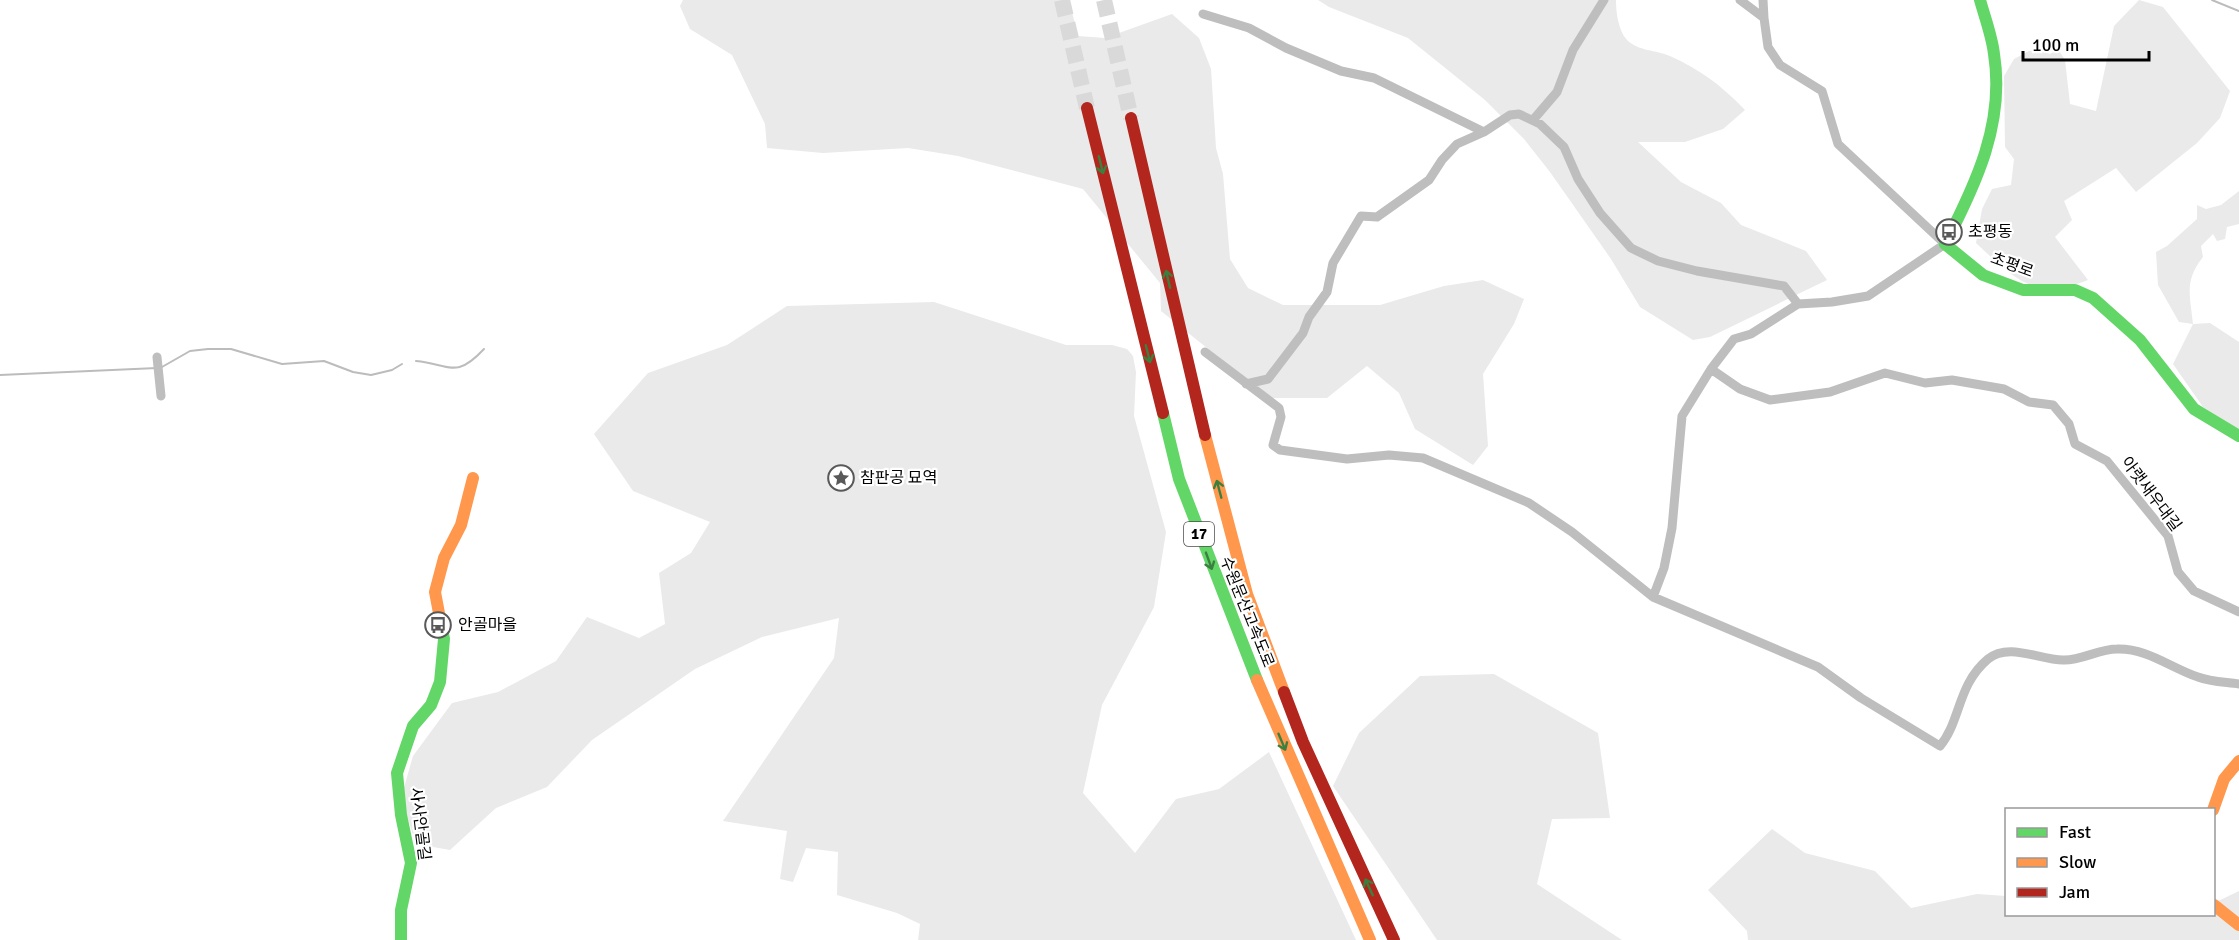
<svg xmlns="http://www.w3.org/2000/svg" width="2239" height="940" font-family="Signika,'Noto Sans KR',sans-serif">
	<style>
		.green { fill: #eaeaea }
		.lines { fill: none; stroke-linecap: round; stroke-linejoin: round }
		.stream { stroke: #bcbcbc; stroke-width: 2 }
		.highway-tunnel { stroke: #d9d9d9; stroke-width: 16; stroke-dasharray: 16 8; stroke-linecap: butt }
		.street { stroke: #bebebe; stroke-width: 9 }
		.fast { stroke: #63d668; stroke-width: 12 }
		.slow { stroke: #ff974d; stroke-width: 12 }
		.jam { stroke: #b3261e; stroke-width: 12 }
		.oneway { stroke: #3b803e }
		.labels { text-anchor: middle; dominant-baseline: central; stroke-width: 4.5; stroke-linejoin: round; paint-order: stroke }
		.shield { fill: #fff; stroke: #4c4c4c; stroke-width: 1.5 }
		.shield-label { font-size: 15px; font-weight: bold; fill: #000 }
		.poi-label { font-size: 16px; fill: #000; stroke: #fff; text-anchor: start }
		.street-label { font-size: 16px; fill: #000; stroke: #fff }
	</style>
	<rect width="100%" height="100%" fill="#fff"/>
	<path class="green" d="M683,0H1069L1078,36L1105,38L1172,14L1199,38L1211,69L1216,148L1223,174L1230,259L1248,288L1283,305H1380L1444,286L1483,280L1524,299L1514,324L1483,374L1488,446L1473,465L1415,429L1399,393L1367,366L1327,398H1269L1161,311L1160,283L1083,189L958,156L908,148L823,153L767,148L765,124L732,55L690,29L680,6Z
		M1318,0H1616C1616,12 1618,30 1627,40C1638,51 1656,50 1670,56C1701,70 1722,86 1745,110L1723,129L1685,142H1638L1681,182L1721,203L1741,225L1806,251L1827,280L1710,337L1693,340L1640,307L1611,259L1550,172L1524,139L1485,100L1408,38L1329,7Z
		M2139,0L2163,7L2230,91L2220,118L2197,143L2136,192L2116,168L2064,201L2072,220L2055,237L2088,280C2033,302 2013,277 1976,243L1982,209L1992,189L2011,185L2014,159L2005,147L2004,76L2014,59L2029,51H2041L2050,54L2058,49L2065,60L2070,104L2096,111L2114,26Z
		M2239,191V224L2227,227L2225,239L2217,241L2213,234L2201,246L2203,257C2184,281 2190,295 2193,324L2210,323L2239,342V430L2203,407L2173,364L2193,324L2179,322L2158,285L2156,252L2167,246L2197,219V205L2206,209L2221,205Z
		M934,302L1066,345H1112L1127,349L1133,356L1136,372L1134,416L1166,532L1154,607L1102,705L1083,793L1135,853L1176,799L1219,789L1269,752L1356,940H918L920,924L897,913L837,895L838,852L806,848L793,882L780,879L787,831L723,821L834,658L839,618L762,637L695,669L592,740L547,787L496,808L450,850L416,844L401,798L413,756L452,703L498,692L556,661L587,617L639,638L665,624L659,573L691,553L710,522L633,491L594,434L648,373L727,345L787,306Z
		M1494,674L1598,733L1610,818L1552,819L1537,884L1622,940H1437L1333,786L1359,733L1420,676Z
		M1772,829L1805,853L1875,871L1911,908L1977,894L2006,896V914H2214V903L2239,891V940H1748L1747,931L1708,890Z"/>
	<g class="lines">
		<path class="stream" d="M2212,0L2239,11
			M416,361C450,364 455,380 484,349
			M162,367L190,351L208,349H231L282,364L324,361L353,372L371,375L392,370L402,364
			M0,375L157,368"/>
		<path class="highway-tunnel" d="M1062,0L1087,108
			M1104,0L1131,118"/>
		<path class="street" d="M1740,0L1764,18L1763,0
			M1203,14L1249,28L1286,48L1341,71L1374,78L1484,132
			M1764,18L1768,47L1780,65L1822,91L1838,144L1945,244L1868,296L1832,302L1798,304L1751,334L1734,339L1711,369L1740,389L1770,400L1830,392L1885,373L1925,383L1952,380L2004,389L2029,402L2053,405L2069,424L2075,444L2107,461L2168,536L2178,572L2194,591L2239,612
			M1533,120L1557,92L1573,50L1604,0
			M1205,352L1279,408L1281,417L1273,445L1280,450L1347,459L1389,455L1423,458L1529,503L1572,532L1653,597L1818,667L1861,698L1940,746C1961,721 1957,685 1988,659C2009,642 2039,660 2063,660C2080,661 2099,649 2117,649C2147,648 2171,668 2198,677C2211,682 2226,682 2239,684
			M157,357L161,396
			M1246,384L1268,379L1303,333L1309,317L1327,292L1333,263L1361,216L1377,217L1429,180L1442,160L1457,144L1484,132L1510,115L1519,114L1540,124L1564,147L1578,179L1600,213L1631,248L1658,261L1697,271L1784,286L1798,304
			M1653,597L1664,568L1672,528L1682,416L1711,369"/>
		<path class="fast" d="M1980,0C1985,18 1992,36 1994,54C2005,123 1976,184 1945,244L1983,275L2023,290H2075L2093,298L2140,340L2194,409L2239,436
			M1163,413L1179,479L1257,680
			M401,940V910L411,863L401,815L397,773L413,726L431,705L440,682L444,639L442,629"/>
		<path class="slow" d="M1205,435L1247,594L1284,692
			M442,629L435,592L444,558L461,525L473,478
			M1257,680L1370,940
			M2213,810L2224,779L2239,761
			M2214,905L2239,925"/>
		<path class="jam" d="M1087,108L1163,413
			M1131,118L1205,435
			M1284,692L1303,742L1394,940"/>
	</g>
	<defs><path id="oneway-shaft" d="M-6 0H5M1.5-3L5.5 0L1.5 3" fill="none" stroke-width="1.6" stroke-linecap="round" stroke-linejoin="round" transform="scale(1.5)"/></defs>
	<g class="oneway">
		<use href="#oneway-shaft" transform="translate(1101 165) rotate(76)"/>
		<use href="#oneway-shaft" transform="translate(1168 279) rotate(-103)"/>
		<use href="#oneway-shaft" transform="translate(1148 354) rotate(76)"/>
		<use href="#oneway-shaft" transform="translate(1219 489) rotate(-105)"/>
		<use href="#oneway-shaft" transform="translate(1209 561) rotate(70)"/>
		<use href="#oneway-shaft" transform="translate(1282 742) rotate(67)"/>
		<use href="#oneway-shaft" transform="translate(1369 887) rotate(-115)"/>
	</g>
	<defs>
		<g id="bus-ring" transform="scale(1.35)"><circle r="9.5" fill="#fff" stroke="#595959" stroke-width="1.5"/><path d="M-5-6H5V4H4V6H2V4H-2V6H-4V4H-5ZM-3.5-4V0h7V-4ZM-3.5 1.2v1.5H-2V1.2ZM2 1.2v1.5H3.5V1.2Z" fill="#595959"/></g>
		<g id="sight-ring" transform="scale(1.35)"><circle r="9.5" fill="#fff" stroke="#595959" stroke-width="1.5"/><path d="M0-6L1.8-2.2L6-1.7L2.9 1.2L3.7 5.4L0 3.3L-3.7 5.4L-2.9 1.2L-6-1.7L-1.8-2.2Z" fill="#595959"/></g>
	</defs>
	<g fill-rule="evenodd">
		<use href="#bus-ring" x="1949" y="232"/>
		<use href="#sight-ring" x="841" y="478"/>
		<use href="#bus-ring" x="438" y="625"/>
	</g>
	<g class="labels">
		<rect class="shield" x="1184" y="522" width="30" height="24" rx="4.5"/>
		<g class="shield-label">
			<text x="1199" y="534">17</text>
		</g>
		<g class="poi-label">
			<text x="1968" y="232">초평동</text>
			<text x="860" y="478">참판공 묘역</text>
			<text x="458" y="625">안골마을</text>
		</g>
		<g class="street-label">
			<text transform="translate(2012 265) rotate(20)">초평로</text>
			<text transform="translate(2151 494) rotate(53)">아랫새우대길</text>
			<text transform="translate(1247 612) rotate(68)">수원문산고속도로</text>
			<text transform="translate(420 824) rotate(83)">사사안골길</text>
		</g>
	</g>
	<rect x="2005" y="808" width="210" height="108" fill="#ffffff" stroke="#999999" stroke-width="1.5"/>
	<rect x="2017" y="828" width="30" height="9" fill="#63d668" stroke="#999999" stroke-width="1.5"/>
	<text x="2059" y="838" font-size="18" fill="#000000">Fast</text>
	<rect x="2017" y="858" width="30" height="9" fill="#ff974d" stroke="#999999" stroke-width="1.5"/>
	<text x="2059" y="868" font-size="18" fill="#000000">Slow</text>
	<rect x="2017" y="888" width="30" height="9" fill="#b3261e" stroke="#999999" stroke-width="1.5"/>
	<text x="2059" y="898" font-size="18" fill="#000000">Jam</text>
	<path d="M2023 51v9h126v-9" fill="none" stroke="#000000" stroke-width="3"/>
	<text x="2032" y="51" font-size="18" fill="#000000" stroke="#ffffff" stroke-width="4.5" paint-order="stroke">100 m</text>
</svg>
